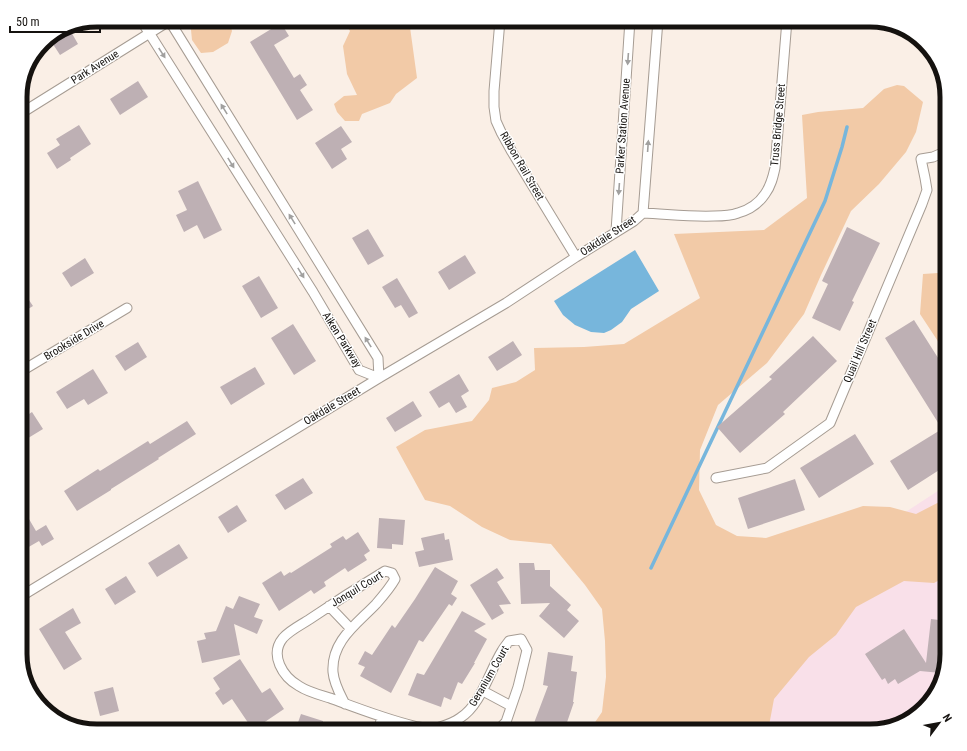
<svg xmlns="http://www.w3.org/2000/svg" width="967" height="751" font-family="'Roboto Condensed',sans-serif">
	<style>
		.commercial { fill: #f9e0e9 }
		.green { fill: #f2caa7 }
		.water { fill: #77b6dc }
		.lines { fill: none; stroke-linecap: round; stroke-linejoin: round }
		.stream { stroke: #77b6dc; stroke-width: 3.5 }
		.building { fill: #beb0b4 }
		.street-casing { stroke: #a69c93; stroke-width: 11 }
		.street { stroke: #fff; stroke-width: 9 }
		.oneway { fill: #a1a09f }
		.labels { text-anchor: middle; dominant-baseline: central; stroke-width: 3; stroke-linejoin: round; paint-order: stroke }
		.street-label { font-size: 11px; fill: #15120f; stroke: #fff }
		.rim { fill: none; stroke: #15120f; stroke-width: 5 }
	</style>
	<rect width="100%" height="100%" fill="#faefe6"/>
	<path class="commercial" d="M947,485V655L931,701L904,723L870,731H605L607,707Z"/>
	<path class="green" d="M190,20H229L232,31L228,43L213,52L201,53L192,40Z
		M343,20H409L417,78L396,94L390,103L362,114L359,121H345L337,112L334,104L344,96L357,95L347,74L343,46L350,31Z
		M897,85L904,86L923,102L916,132L906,152L879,184L851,211L821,275L804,314L767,363L718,405L700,450L699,490L716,525L737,536L766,538L863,506L890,507L916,514L947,498V576L934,583L904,581L856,607L836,635L809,657L774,699L768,731H589L602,712L606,677L605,641L602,609L585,585L551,544L510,540L482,527L450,506L425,500L396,447L425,430L472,421L489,400L492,388L516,382L535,370L534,348L584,347L624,344L700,298L674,234L764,230L807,198L802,115L818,112L863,108L884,89Z
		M938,273L947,284V355L920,314L923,274Z"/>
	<path class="water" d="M635,250L659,291L631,309L622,322L611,330L604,333L591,332L575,325L563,315L554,301Z"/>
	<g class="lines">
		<path class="stream" d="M651,568L825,201L842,147L847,127"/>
	</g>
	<path class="building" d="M281,23L289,36L274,45L294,78L300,74L307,85L300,90L313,110L297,120L250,42Z
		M70,30L78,44L60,55L49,38Z
		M138,81L148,97L120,115L110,99Z
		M79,125L91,144L70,158L71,160L57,169L47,153L60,145L56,139Z
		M341,126L352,142L341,149L347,159L332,169L315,143Z
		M198,181L222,230L204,239L197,225L184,232L176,215L187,210L178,191Z
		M847,227L880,243L852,301L854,302L840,331L812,318L828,284L822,281Z
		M368,229L384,256L368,265L352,238Z
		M465,255L476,273L449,290L438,272Z
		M85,258L94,273L71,287L62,273Z
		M259,276L278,308L261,318L242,286Z
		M397,278L418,313L409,318L401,305L395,308L382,287Z
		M20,287L33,306L20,314Z
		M914,320L947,372V465L908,490L890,461L942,429L885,338Z
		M293,324L316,361L294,375L271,338Z
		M813,336L837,361L783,412L785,414L740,453L717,427L772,379L769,377Z
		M513,341L522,355L497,371L488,357Z
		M138,342L147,357L125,371L115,356Z
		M255,367L265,384L231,405L220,387Z
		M93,369L108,393L88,405L84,399L67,409L56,392Z
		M459,374L469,391L461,396L467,407L456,413L449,402L439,408L429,392Z
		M413,401L422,416L395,432L386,418Z
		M32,412L43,429L20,443V420Z
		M187,421L196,434L158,458L159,459L111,489V490L77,511L64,491L98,469L100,471L148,441L150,444Z
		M855,434L874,464L819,498L800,468Z
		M303,478L313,493L285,510L275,495Z
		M795,479L805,510L748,529L738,498Z
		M237,505L247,521L228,533L218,517Z
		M379,518L405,520L403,545L392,544V549L377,548Z
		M29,519L36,531L46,525L54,539L42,546L39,541L20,552V524Z
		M358,532L370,551L364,555L367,560L348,572L345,568L324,582L326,586L314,594L311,590L279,611L262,583L281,571L284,576L290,572L291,573L332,547L330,544L343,536L346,540Z
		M444,533L445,540L449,539L453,560L419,567L415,552L424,550L421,538Z
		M179,544L188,558L157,577L148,563Z
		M519,563H534L535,570H550V586L571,605L567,610L579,621L564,638L539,616L550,603L521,604Z
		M435,567L458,581L451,594L457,598L452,606L449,604L423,642L419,640L391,693L360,676L365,667L358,664L365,651L372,655L392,625L395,628L415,599Z
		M497,568L504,578L497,582L511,604L499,605L504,613L492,620L470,585Z
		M126,576L136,592L115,605L105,589Z
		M239,596L260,604L254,617L263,620L257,634L234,624L240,655L202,663L197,641L206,639L204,633L216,631L226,606L233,609Z
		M73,608L81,623L65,632L82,659L64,670L39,629Z
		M462,611L486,624L474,631L487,639L474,663H475L462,684L458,682L451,700L444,697L441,707L408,695L417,673L424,675Z
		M931,619L947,621V655L941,673L920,671L898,684L895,679L888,684L885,678L882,680L865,654L904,629L926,663Z
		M548,652L573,656L571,671L577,672L573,702H574L564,731H556L534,723L548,686L543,685Z
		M240,659L262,693L270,688L284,709L253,730L232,699L223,705L215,693L220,689L213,678Z
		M113,687L119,711L100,716L94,692Z
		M301,714L323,721V723L341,731H295Z"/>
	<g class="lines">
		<g class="street-casing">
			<path id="street" d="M141,20L313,292L359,370L379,378L378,358L169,20
				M500,20L494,91V107L496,121L501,132L512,152L576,257
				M20,114L169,21
				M643,213C667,214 690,217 714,216C722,216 730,216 738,213C749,210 759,203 765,194C771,186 773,177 775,168L787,20
				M643,213L658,20
				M616,231L630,20
				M20,372L127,308
				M716,478L767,468L830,423L922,204L927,190L925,178L921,159L933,157L947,151
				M20,597L379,378L506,303L576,257L634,221L643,213
				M329,606L350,628
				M483,691L511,706
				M345,704C340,694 334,684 333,672C331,641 357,624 376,604C383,596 390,588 395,579L392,573L385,571C360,586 335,602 310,619C301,625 290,630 283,638C269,655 283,677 299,686C308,692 320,695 330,698C357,708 385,719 414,726C423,728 432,728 441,731
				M434,729C442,726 452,724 460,718C481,705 489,672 502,651C504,647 507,644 509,641L521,639L527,650L518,687L506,722L497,731
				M378,731L382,717"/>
		</g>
		<use href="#street" class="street"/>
	</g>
	<defs><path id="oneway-solid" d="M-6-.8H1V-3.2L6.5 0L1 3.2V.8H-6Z"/></defs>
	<g class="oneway">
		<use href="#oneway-solid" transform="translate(162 53) rotate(57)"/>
		<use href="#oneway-solid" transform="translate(628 59) rotate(94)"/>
		<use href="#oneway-solid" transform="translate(224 109) rotate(-122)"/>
		<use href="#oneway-solid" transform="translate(648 146) rotate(-86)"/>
		<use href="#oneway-solid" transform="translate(231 163) rotate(58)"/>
		<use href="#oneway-solid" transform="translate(619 189) rotate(94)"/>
		<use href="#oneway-solid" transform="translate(292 219) rotate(-122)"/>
		<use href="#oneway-solid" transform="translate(301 273) rotate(58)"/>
		<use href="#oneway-solid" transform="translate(368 342) rotate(-122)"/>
	</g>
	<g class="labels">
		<g class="street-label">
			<text transform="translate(95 67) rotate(-32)">Park Avenue</text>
			<text transform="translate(778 125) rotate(-85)">Truss Bridge Street</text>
			<text transform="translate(623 126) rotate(-86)">Parker Station Avenue</text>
			<text transform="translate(522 166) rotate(60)">Ribbon Rail Street</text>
			<text transform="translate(608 236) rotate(-33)">Oakdale Street</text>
			<text transform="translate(74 340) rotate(-31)">Brookside Drive</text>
			<text transform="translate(342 340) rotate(58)">Aiken Parkway</text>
			<text transform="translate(860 351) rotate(-67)">Quail Hill Street</text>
			<text transform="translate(332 406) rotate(-31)">Oakdale Street</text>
			<text transform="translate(357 589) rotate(-31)">Jonquil Court</text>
			<text transform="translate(489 676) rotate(-60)">Geranium Court</text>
		</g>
	</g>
	<path d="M0 0H967V751H0ZM97 27H870A70 70 0 0 1 940 97V654A70 70 0 0 1 870 724H97A70 70 0 0 1 27 654V97A70 70 0 0 1 97 27Z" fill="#fff" fill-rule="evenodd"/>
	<path class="rim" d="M97 27H870A70 70 0 0 1 940 97V654A70 70 0 0 1 870 724H97A70 70 0 0 1 27 654V97A70 70 0 0 1 97 27Z"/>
	<g transform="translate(939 723) rotate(58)" stroke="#ffffff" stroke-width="3" paint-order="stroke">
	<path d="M0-3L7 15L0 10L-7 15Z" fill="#15120f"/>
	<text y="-6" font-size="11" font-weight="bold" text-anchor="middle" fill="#15120f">N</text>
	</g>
	<path d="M10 26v6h90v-6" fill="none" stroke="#15120f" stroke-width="2"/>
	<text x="16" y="26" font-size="12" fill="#15120f" stroke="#ffffff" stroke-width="3" paint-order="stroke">50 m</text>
</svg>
